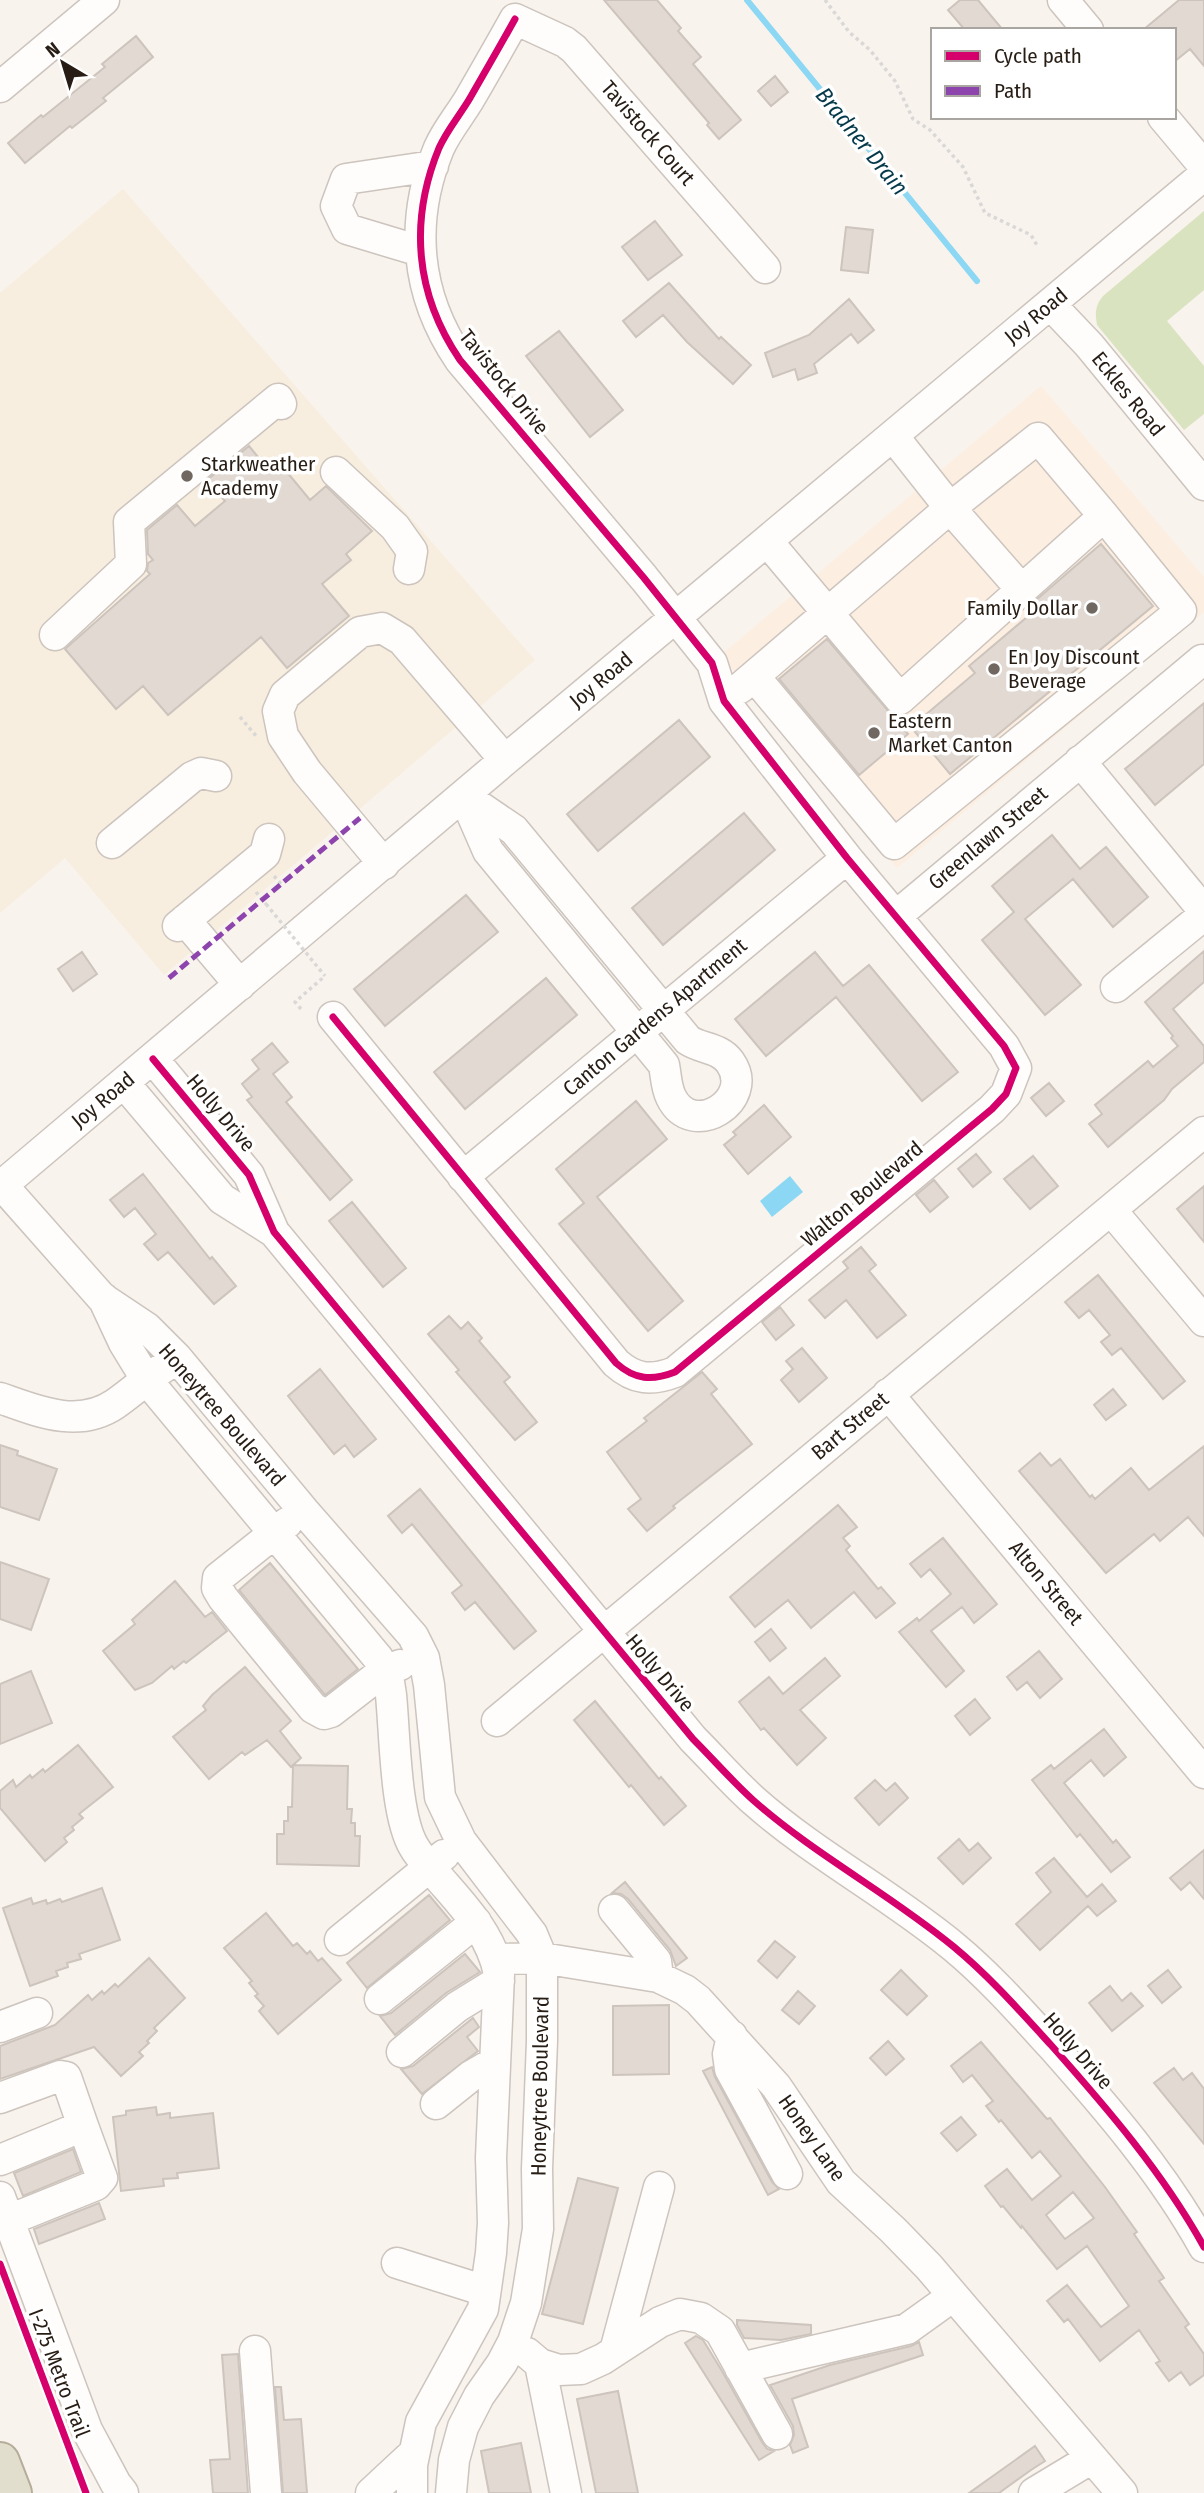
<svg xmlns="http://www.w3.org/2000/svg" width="1204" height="2493" font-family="'Fira Sans Condensed',sans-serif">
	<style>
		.built { fill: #fceee0 }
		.education { fill: #f7eedf }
		.green { fill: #dae3c0 }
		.water { fill: #8cd7f3 }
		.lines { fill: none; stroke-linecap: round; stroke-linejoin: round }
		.stream { stroke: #8cd7f3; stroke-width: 6 }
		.building { fill: #e1d9d2; stroke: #ccc4bd; stroke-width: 2; fill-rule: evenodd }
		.minor-casing { stroke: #ccc4bd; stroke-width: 33 }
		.highway-casing { stroke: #b4ad9a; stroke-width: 42 }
		.path { stroke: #dad8d6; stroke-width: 3.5; stroke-dasharray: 3.5 3.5; stroke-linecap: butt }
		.minor { stroke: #fefdfc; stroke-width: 30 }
		.highway { stroke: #e2dece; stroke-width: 38 }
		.path-bridge { stroke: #dad8d6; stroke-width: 3.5; stroke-dasharray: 3.5 3.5; stroke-linecap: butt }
		.quiet { stroke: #8e44ad; stroke-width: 5; stroke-dasharray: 10 5; stroke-linecap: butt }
		.cycleway-casing { stroke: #fff; stroke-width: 11 }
		.cycleway { stroke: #d6006c; stroke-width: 7 }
		.poi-dot { fill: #706860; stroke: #fff; stroke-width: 2.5 }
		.labels { text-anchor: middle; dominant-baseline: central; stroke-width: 7; stroke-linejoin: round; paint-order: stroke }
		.street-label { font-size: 21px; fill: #271d14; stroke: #fff }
		.poi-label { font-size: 21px; fill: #271d14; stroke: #fff; text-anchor: start }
		.water-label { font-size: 23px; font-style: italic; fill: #05394a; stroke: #fff }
	</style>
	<rect width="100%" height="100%" fill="#f9f3ed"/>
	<path class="built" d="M1041,386L1204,577V612L897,868L721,655Z"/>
	<path class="education" d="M123,189L535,660L164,975L65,858L0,913V293Z"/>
	<path class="green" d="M1204,211V290L1167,321L1204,366V414L1184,430L1097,325C1095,313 1095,306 1103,296Z"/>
	<path class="water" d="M790,1176L803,1192L772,1217L760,1201Z"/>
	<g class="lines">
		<path class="stream" d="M747,0L977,281"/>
	</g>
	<path class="building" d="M604,0H657L681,28L678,31L701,57L693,64L741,120L719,139L707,125L709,123Z
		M960,0H978L1003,30H965L948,10Z
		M1179,0H1204V66L1190,49L1174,62V30H1143Z
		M136,36L153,57L103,98L106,101L72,128L70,126L25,163L8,143L41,115L43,117L105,67L102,64Z
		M775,76L788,92L771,106L758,91Z
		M655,221L682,255L648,280L622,247Z
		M846,227L873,230L868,273L841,270Z
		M669,283L719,339L721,337L751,365L733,384L687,342L663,315L636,337L623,321Z
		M849,299L874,330L858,343L851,334L814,364L817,373L798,380L795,369L773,377L765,353L809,335Z
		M559,331L623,410L590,437L526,356Z
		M249,446L267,468L277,460L310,500L326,486L372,531L346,554L351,560L322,584L349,616L287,668L261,637L168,715L143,686L116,709L65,649L150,574L147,571L148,563L153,560L148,554L147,530L177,505L195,526L225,501L207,480Z
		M1101,544L1153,606L950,774L911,727L975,673L969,666L1033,612L1028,607Z
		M827,639L908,734L859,775L779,679Z
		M1204,703V764L1155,805L1125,769Z
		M679,720L710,757L598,851L567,814Z
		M744,813L775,850L663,945L632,908Z
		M1052,835L1080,869L1106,847L1148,897L1113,927L1073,879L1025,919L1081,985L1045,1015L982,940L1014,912L992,886Z
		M466,895L498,932L385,1026L354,989Z
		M1204,951V982L1173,1009L1204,1046V1062L1172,1089L1164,1100L1108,1147L1089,1124L1102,1114L1095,1105L1148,1061L1153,1067L1178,1046L1171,1038L1173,1036L1145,1002Z
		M82,952L97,974L73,991L58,969Z
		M815,952L843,986L869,965L958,1072L922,1101L836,997L766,1056L735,1019Z
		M546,978L577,1015L465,1109L434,1072Z
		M272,1043L288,1062L273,1074L292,1097L286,1102L352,1180L330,1200L247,1100L252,1097L242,1084L259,1069L252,1060Z
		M1049,1083L1064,1101L1046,1116L1031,1098Z
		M636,1101L667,1139L597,1197L683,1301L648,1331L559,1224L584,1203L556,1169Z
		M764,1105L791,1137L748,1174L724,1145L736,1135L733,1132Z
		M976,1154L991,1172L973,1187L958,1169Z
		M1033,1156L1058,1186L1030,1209L1004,1179Z
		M143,1174L210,1259L212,1257L236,1286L214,1304L168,1252L158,1260L144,1244L156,1234L135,1208L124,1217L110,1200Z
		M934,1180L948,1197L930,1212L916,1195Z
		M1204,1186V1242L1177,1209Z
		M352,1202L406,1268L383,1287L329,1221Z
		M861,1247L876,1265L869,1271L906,1315L877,1338L846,1300L825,1318L809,1300L848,1268L843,1262Z
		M1098,1275L1185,1381L1163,1399L1121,1348L1112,1355L1101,1342L1110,1335L1089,1310L1079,1318L1065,1302Z
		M780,1307L794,1325L776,1340L762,1322Z
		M449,1316L461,1329L468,1322L482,1338L479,1341L510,1377L504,1382L537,1422L515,1440L456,1372L459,1370L428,1334Z
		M802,1348L827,1378L799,1402L781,1380L793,1369L786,1361Z
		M320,1369L376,1439L354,1457L345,1445L334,1454L288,1396Z
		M702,1372L717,1389L711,1394L752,1444L673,1506L675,1508L647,1531L628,1509L641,1499L607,1452L647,1421L644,1418Z
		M1113,1389L1126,1405L1106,1420L1094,1405Z
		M0,1445L18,1451L17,1455L57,1469L39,1520L0,1507Z
		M1204,1446V1536L1188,1517L1160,1541L1154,1534L1106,1573L1019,1471L1040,1453L1051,1466L1060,1459L1090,1497L1092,1495L1095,1499L1131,1468L1149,1490Z
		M420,1489L536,1631L514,1649L475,1602L465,1610L452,1593L462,1585L412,1524L402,1533L388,1516Z
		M838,1505L857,1527L843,1538L850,1546L846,1550L878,1589L881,1587L895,1603L876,1618L854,1592L811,1628L788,1600L755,1627L730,1597Z
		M943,1538L997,1604L974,1623L962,1607L931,1631L964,1671L946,1687L899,1632L917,1618L919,1621L951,1594L930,1569L921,1577L910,1564Z
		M0,1562L49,1579L31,1630L0,1619Z
		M270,1563L358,1669L325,1695L239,1590Z
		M175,1581L205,1617L212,1612L227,1631L186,1663L184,1661L174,1669L172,1666L152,1683L135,1690L103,1651L135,1624L132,1620Z
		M771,1629L786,1648L770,1661L755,1642Z
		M1039,1651L1062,1679L1040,1698L1027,1682L1017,1690L1007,1677Z
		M825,1658L840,1676L800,1710L826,1738L797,1765L764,1728L761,1730L739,1702L769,1677L783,1694Z
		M245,1667L291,1721L280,1731L301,1758L291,1767L267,1740L245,1755L242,1752L209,1779L173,1737L206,1710L203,1706L212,1695Z
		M31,1671L52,1723L0,1744V1684Z
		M975,1699L990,1718L970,1735L955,1716Z
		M595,1701L659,1779L661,1777L686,1806L664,1825L631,1785L629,1787L574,1720Z
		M1104,1729L1126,1757L1104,1776L1091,1760L1064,1783L1113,1843L1116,1840L1130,1857L1111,1872L1080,1834L1077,1837L1032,1780L1051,1765L1054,1769Z
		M78,1745L113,1787L79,1814L83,1818L72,1827L74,1830L64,1838L67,1842L45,1861L0,1808V1791L13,1780L16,1787L30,1775L32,1778L43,1769L45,1772Z
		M293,1765L348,1766L347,1809H352L351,1823H355V1836H360L359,1866L277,1864V1834H284V1821H288V1807H292Z
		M875,1780L886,1791L895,1783L908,1798L879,1825L855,1798Z
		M959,1839L969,1851L978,1843L991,1858L963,1884L938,1858Z
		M1204,1850V1899L1190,1882L1181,1890L1170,1878Z
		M1054,1858L1087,1897L1102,1884L1116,1901L1097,1916L1088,1906L1040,1950L1016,1924L1051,1892L1036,1873Z
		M625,1882L687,1958L676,1966L670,1950L628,1899L621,1894L612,1893Z
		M102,1888L120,1940L79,1954L81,1959L67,1963L68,1967L56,1971L58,1976L30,1986L3,1908L31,1898L33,1904L46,1900L47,1904L60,1899L62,1902Z
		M429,1895L450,1920L367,1988L347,1963Z
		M266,1913L293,1946L297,1943L307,1954L310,1951L318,1961L322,1958L341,1980L278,2034L259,2011L264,2006L255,1996L258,1994L249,1983L252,1981L224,1948Z
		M775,1941L795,1957L777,1978L758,1961Z
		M465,1954L480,1972L446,1993L395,2035L380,2016L391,2013Z
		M149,1958L185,1998L154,2028L157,2031L147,2041L149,2043L139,2052L143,2056L121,2076L94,2047L0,2079V2046L55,2025L88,1995L92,2000L102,1991L104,1994L115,1984L118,1987Z
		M901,1970L927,1996L907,2015L881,1990Z
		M1168,1970L1181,1987L1162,2003L1148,1986Z
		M1110,1986L1122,2001L1131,1993L1143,2006L1112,2031L1089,2003Z
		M798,1991L815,2006L799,2024L782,2010Z
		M669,2005V2074L613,2075V2006Z
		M473,2018L479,2027L467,2037L478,2051L422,2094L401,2069L413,2066Z
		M888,2041L904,2059L886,2075L870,2058Z
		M981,2042L1047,2119L1050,2118L1105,2187L1137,2232L1134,2234L1164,2278L1159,2281L1189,2324L1185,2327L1204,2354V2375L1190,2385L1181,2372L1169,2381L1156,2363L1160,2361L1139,2330L1100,2361L1068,2319L1064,2322L1047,2301L1067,2285L1101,2327L1129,2306L1087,2246L1057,2269L1022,2226L1021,2228L1003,2206L1001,2207L985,2186L1007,2169L1032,2200L1061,2176L1040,2151L1032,2158L1001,2120L999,2122L986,2106L993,2101L972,2075L963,2082L951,2066ZM1073,2192L1094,2218L1065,2239L1046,2215Z
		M712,2067L715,2077L772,2182L779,2189L768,2195L703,2071Z
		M1174,2068L1183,2080L1192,2073L1204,2089V2144L1154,2083Z
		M156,2107L157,2115L170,2113V2118L213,2113L219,2168L177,2173L178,2178L163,2179L164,2186L121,2191L113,2117L126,2115V2111Z
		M961,2117L976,2135L957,2151L941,2133Z
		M73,2149L81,2172L23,2196L14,2173Z
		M578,2178L618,2188L583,2324L542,2314Z
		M99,2203L105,2219L39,2244L34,2229Z
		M737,2320L811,2325V2334L781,2340L744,2338L737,2325Z
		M696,2336L703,2340L722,2371L762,2442L767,2449L774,2451L759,2460L685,2343Z
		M919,2342L923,2355L792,2399L808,2447L793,2453L790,2445L794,2435L793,2426L770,2385L830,2365L911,2346Z
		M238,2354L248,2493H213L210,2460L230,2459L222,2355Z
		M275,2387H281L284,2420L301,2419L307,2493H283Z
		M618,2391L638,2493H596L577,2399Z
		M521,2443L531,2493H489L481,2451Z
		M1035,2446L1045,2461L1031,2470L999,2493H969Z"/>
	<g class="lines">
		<g class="minor-casing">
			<path id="minor" d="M1063,0L1088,30
				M515,19L565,42L574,49L765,268
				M0,87L104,0
				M1163,117L1204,166
				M420,251L347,229L336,206L346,179L433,166
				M1050,304L1089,345L1204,485
				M336,472L395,527L412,551L409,569
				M767,541L900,699L1104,516L1038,438L950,508L893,436
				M55,635L131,564L129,522L278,399L281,404
				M754,676L894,844L1181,611L1104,516
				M740,688L950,508L1022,590
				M1080,761L1204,911
				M464,796L514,830L688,1040C701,1049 719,1047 730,1062C757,1100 692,1141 671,1097C666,1087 666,1075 664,1065L488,851Z
				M112,843L192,777L201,773L216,776
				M384,864L307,772L283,736L278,711L285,695L360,632L382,628L402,640L505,760
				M896,916L1202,660
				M185,920L240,985
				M178,926L265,854L269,839
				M1116,987L1204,915
				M333,1017L616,1363C635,1380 652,1381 675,1372L992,1109L1006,1094L1016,1068L1004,1046L847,858L724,701L712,663L644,578L460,360C415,294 409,221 439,148C447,130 460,115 470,98C485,72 500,46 515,19
				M153,1059L249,1175L274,1232L693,1739C713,1759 732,1781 753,1800C815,1855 890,1894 954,1947C989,1976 1020,2011 1051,2045C1107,2108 1163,2173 1204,2247
				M124,1083L222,1199L274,1232
				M463,1177L847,858
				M2,1185L102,1298L147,1328L177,1358L304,1511L413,1636L424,1658L429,1685L440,1797L461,1841L532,1934L542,1958V2041L537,2169L538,2229L526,2303L513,2342L502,2363L479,2396L463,2427L454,2460L451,2493
				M0,1187L505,760L1204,175
				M1111,1210L1204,1321
				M103,1298L124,1343L146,1379L378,1658L389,1682L391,1695C395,1734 395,1816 414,1847C419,1856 427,1864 434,1872C460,1903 491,1932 499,1974L491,2158L493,2223L491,2253L483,2309L421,2422L412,2465V2493
				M888,1394L1204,1773
				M0,1398C37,1411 78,1429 115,1404C131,1393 146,1379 163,1368
				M287,1523L218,1578L217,1588L223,1598L313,1708L324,1714L331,1712L384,1671L400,1665
				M497,1721L1204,1132
				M614,1910L656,1961L658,1977
				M340,1940L444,1855
				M496,1959L542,1958L658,1977L685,1990L698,2000L776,2086L841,2182L893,2230L929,2267L1122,2493
				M380,1999L476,1922
				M0,2027L37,2013
				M732,2036L728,2054L730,2069L787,2174
				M402,2052L457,2007L499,1981
				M0,2098L60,2076L66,2077L83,2126
				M436,2104L471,2076L495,2062
				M0,2160L83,2126L102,2178L96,2185L9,2220
				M0,2197L87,2430L116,2484L123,2493
				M397,2263L473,2287L486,2288
				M255,2351L266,2493
				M615,2351L659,2187
				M527,2353L540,2364L566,2493
				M540,2364L559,2370L581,2369L603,2359L660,2322L680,2314L701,2318L720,2331L777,2434
				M740,2368L907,2329L953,2296
				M371,2493L414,2453
				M1034,2493L1092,2458"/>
		</g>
		<g class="highway-casing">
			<path id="highway" d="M0,2462L12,2493"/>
		</g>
		<path class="path" d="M825,0L849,32L870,50L895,81L913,119L930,130L963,167L985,213L1031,235L1038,247
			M240,717L257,737
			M274,876L282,885
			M256,892L266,904
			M301,1009L295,1002L325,976"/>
		<use href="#minor" class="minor"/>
		<use href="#highway" class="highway"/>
		<path class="path-bridge" d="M266,904L325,976"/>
		<path class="quiet" d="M169,978L360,818"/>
		<g class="cycleway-casing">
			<path id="cycleway" d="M333,1017L616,1363C635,1380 652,1381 675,1372L992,1109L1006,1094L1016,1068L1004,1046L847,858L724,701L712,663L644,578L460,360C415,294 409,221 439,148C447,130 460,115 470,98C485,72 500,46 515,19
				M153,1059L249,1175L274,1232L693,1739C713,1759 732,1781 753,1800C815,1855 890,1894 954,1947C989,1976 1020,2011 1051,2045C1107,2108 1163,2173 1204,2247
				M0,2264L86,2493"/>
		</g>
		<use href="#cycleway" class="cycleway"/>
	</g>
	<g class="poi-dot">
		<circle cx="187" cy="476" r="7"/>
		<circle cx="1092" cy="608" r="7"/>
		<circle cx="994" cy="669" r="7"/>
		<circle cx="874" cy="733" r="7"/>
	</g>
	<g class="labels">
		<g class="street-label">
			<text transform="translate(648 133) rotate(49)">Tavistock Court</text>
			<text transform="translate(1036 316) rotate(-40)">Joy Road</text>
			<text transform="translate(504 382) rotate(51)">Tavistock Drive</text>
			<text transform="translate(1128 394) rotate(51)">Eckles Road</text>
			<text transform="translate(601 680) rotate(-40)">Joy Road</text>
			<text transform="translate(988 838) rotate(-40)">Greenlawn Street</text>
			<text transform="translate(655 1017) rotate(-40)">Canton Gardens Apartment</text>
			<text transform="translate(103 1100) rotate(-40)">Joy Road</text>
			<text transform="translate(221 1113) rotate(50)">Holly Drive</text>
			<text transform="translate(862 1194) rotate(-40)">Walton Boulevard</text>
			<text transform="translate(222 1415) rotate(49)">Honeytree Boulevard</text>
			<text transform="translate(850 1426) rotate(-40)">Bart Street</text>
			<text transform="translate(1046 1583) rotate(50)">Alton Street</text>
			<text transform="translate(660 1673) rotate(50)">Holly Drive</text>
			<text transform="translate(1078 2051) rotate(49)">Holly Drive</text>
			<text transform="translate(540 2086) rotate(-89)">Honeytree Boulevard</text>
			<text transform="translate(812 2138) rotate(55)">Honey Lane</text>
			<text transform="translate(59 2373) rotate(69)">I-275 Metro Trail</text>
		</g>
		<g class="poi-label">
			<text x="201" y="464">Starkweather<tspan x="201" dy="24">Academy</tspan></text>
			<text x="1078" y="608" text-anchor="end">Family Dollar</text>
			<text x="1008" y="657">En Joy Discount<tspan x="1008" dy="24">Beverage</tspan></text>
			<text x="888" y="721">Eastern<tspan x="888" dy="24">Market Canton</tspan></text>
		</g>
		<g class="water-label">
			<text transform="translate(862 141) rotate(51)">Bradner Drain</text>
		</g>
	</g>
	<rect x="931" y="28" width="245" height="91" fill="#ffffff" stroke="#a9a5a1" stroke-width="2"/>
	<rect x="945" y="51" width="35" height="10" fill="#d6006c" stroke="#a9a5a1" stroke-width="2"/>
	<text x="994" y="63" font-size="21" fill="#271d14">Cycle path</text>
	<rect x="945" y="86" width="35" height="10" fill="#8e44ad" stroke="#a9a5a1" stroke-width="2"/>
	<text x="994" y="98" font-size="21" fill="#271d14">Path</text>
	<g transform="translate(63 63) rotate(322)" stroke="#ffffff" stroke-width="5" paint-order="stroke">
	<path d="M0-5L12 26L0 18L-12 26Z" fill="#271d14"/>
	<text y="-10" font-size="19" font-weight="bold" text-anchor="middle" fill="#271d14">N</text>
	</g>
</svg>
